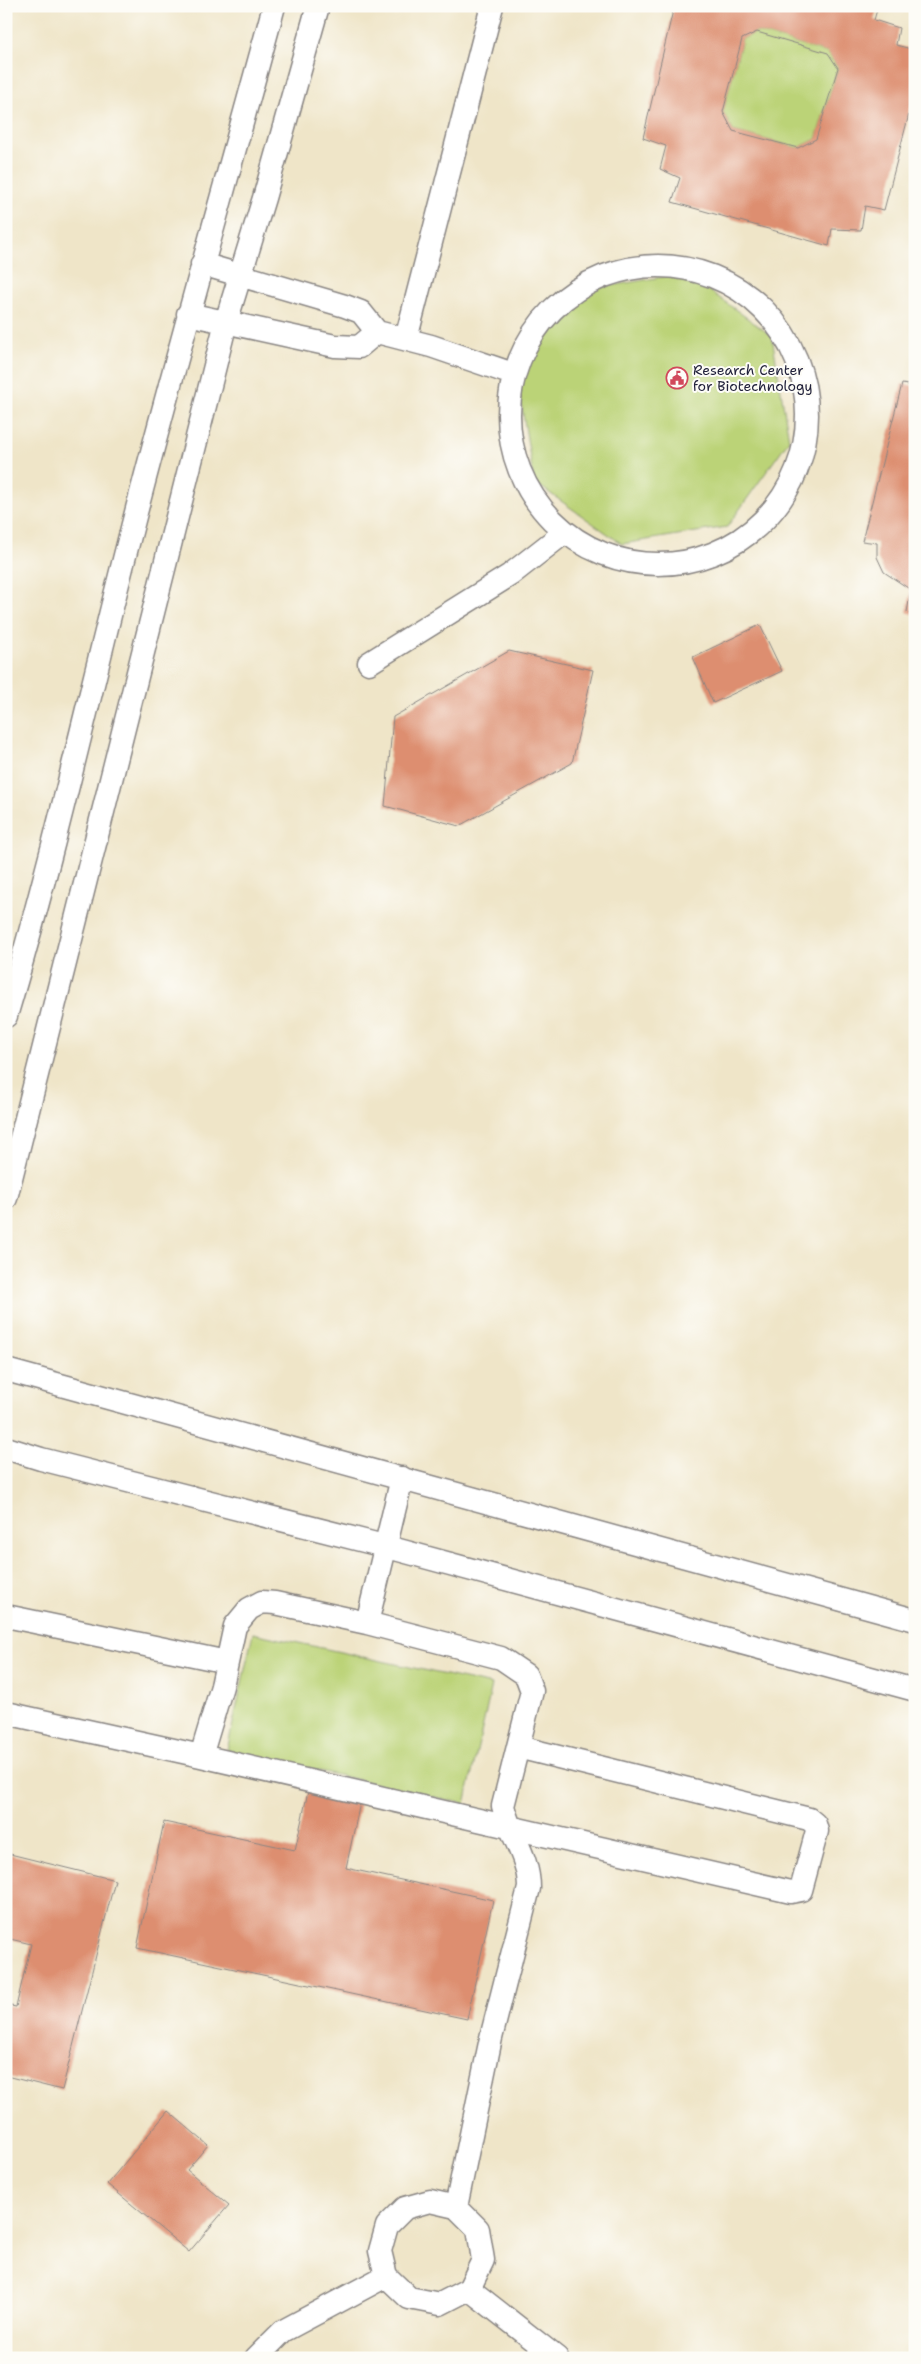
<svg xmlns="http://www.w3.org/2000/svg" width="921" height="2364" font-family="'Shantell Sans',sans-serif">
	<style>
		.green { fill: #bbd377; stroke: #6e7a59 }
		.building { fill: #dd8e6f; fill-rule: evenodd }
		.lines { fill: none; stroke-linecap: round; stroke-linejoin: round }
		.lane-casing { stroke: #888482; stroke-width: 25 }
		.lane { stroke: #fff; stroke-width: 22 }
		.labels { text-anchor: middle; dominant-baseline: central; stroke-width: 4; stroke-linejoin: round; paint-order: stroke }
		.poi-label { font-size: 14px; fill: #22223b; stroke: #fdfcf7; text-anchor: start }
	</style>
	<rect width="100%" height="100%" fill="#fdfcf7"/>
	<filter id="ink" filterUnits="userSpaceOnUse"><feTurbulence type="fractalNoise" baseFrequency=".02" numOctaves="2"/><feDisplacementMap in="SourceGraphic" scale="10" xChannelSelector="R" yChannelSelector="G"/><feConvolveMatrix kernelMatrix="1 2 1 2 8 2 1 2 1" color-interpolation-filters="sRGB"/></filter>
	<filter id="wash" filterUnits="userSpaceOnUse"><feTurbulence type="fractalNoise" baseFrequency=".0096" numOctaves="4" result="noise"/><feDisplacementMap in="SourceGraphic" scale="20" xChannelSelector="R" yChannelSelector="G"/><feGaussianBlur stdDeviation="1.12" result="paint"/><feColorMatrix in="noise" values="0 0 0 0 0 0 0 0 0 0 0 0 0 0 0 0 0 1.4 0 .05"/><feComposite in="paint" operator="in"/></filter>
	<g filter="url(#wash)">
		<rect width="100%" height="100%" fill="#efe5c8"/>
		<path class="green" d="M757,32L828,53L838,68L816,139L798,148L733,131L723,112L742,39Z
			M685,273L772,336L789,440L727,527L622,544L534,482L517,377L579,291Z
			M253,1633L492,1685L465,1804L227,1750Z"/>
		<g id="blocks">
			<path class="building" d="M674,6H878L874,20L899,28L896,45L915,50V91L884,210L865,206L861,230L832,229L829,246L672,202L680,178L660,169L666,146L643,138ZM757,32L828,53L838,68L816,139L798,148L733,131L723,112L742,39Z
				M902,384L915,386V615L907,612L911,590L884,572L877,557V543L862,541Z
				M760,625L782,671L713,703L693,657Z
				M509,651L593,670L572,763L459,826L385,806L393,717Z
				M309,1787L361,1798L346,1868L493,1900L467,2019L137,1948L164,1822L295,1850Z
				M6,1853L115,1880L62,2090L6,2076V2005L16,2007L31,1944L6,1938Z
				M168,2111L208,2145L187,2170L229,2205L189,2252L107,2184Z"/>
		</g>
	</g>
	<g filter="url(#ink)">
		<use href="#blocks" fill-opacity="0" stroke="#888482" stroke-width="1"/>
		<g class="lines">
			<g class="lane-casing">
				<path id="lane" d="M202,264L345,306L361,312L377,332L431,346L513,374
					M509 415a149 149 0 1 1 298 0a149 149 0 1 1-298 0Z
					M188,314L335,346L359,347L377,332
					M406,339L492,6
					M369,663L510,575L565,532
					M6,1016C54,855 90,691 132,528C177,353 227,180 274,6
					M6,1198L226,322L264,198L318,6
					M6,1370L915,1620
					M6,1448L41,1459L384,1546L915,1690
					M6,1616L227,1662
					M367,1623L501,1658L526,1675L532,1691L503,1806C510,1835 529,1857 529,1888L491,2038L456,2207
					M6,1713L201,1756L222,1686L235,1626L249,1609L262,1602L275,1603L367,1623L402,1478
					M201,1756L791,1892L801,1890L817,1831L815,1824L809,1819L518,1747
					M430,2201L456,2207L478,2229L483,2260L469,2289L440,2304L409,2298L386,2276L380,2251L387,2226L405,2208Z
					M469,2289L557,2358
					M256,2358L283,2331L386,2276"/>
			</g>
			<use href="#lane" class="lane"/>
		</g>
	</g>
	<defs>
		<g id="civic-ring" transform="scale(1.125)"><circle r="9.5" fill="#fdfcf7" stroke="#d1495b" stroke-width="1.5"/><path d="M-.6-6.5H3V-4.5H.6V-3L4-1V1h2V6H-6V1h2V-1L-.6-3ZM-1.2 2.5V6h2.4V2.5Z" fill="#d1495b"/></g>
	</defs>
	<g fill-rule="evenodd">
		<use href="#civic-ring" x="677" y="378"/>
	</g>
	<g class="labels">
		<g class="poi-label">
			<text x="693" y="370">Research Center<tspan x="693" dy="16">for Biotechnology</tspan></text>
		</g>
	</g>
	<rect width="921" height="2364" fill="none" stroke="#fdfcf7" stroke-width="25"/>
</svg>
